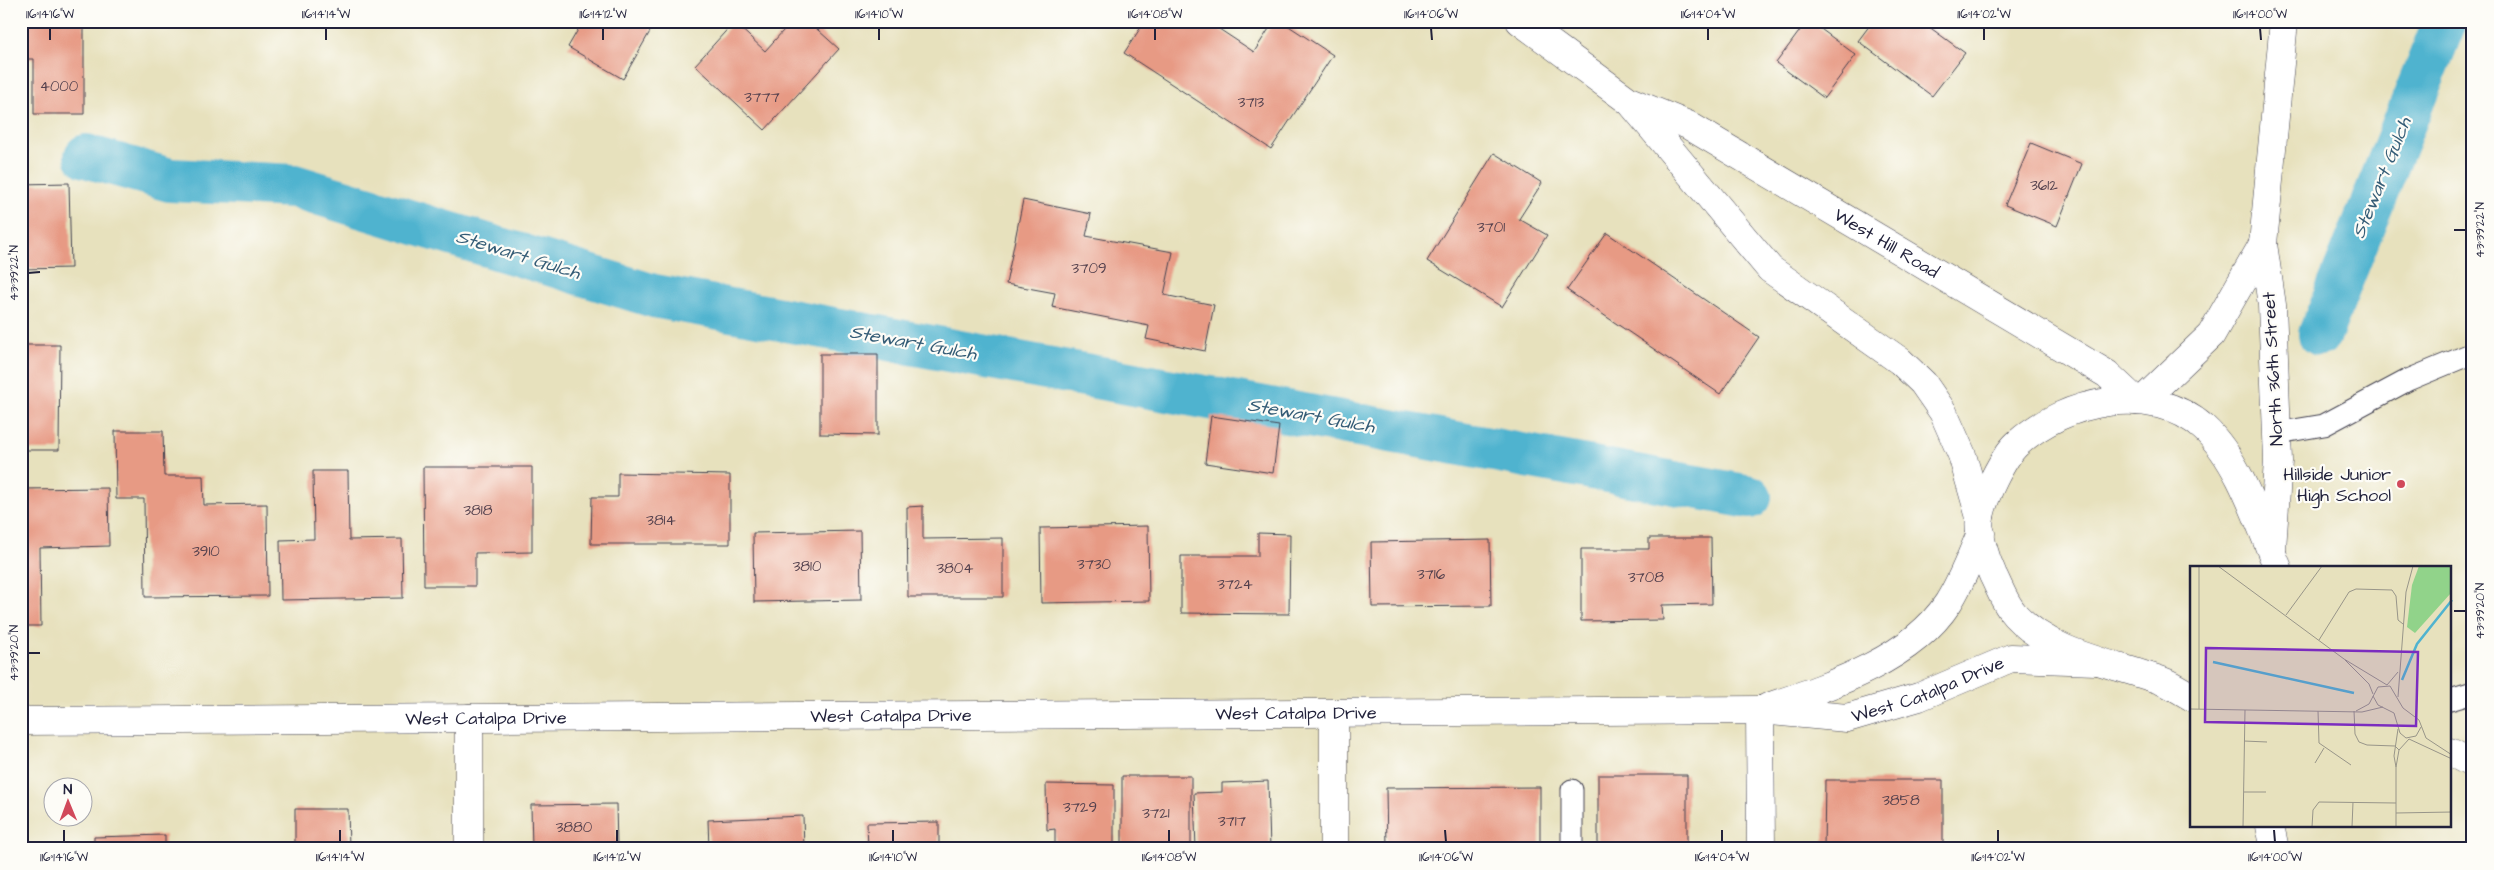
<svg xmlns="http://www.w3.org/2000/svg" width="2494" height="870" font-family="'Architects Daughter',sans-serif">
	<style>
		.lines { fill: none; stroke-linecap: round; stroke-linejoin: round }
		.canal { stroke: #50b3cf; stroke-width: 44 }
		.building { fill: #e79a84 }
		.service-casing { stroke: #403f4e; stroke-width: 23 }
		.minor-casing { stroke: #403f4e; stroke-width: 29 }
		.tertiary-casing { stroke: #403f4e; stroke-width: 29 }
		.service { stroke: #fff; stroke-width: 21 }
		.minor { stroke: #fff; stroke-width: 28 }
		.tertiary { stroke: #fff; stroke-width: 28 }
		.ticks { fill: none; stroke: #22223b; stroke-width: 2 }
		.poi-dot { fill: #d1495b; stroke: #fdfcf7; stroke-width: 2 }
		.labels { text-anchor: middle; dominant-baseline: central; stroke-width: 4.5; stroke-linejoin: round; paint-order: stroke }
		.number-label { font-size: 15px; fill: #53404d }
		.street-label { font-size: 18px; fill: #22223b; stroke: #fdfcf7 }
		.poi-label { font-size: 18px; fill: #22223b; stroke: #fdfcf7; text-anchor: end }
		.water-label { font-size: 19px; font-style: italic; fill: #345c76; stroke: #fdfcf7 }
		.inset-river { fill: none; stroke: #50b3cf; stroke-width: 2.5 }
		.inset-road { fill: none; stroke: #989589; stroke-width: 1 }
		.view { fill: #7b2cbf; fill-opacity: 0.15; stroke: #7b2cbf; stroke-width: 2.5 }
		.inset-edge { fill: none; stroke: #22223b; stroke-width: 2.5 }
		.neatline { fill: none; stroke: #22223b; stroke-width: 2 }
		.ticks-label { font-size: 12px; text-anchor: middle; fill: #22223b }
	</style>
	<rect width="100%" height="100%" fill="#fdfcf7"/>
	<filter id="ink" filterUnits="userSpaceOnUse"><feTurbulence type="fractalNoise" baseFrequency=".02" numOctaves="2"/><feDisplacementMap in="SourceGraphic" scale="10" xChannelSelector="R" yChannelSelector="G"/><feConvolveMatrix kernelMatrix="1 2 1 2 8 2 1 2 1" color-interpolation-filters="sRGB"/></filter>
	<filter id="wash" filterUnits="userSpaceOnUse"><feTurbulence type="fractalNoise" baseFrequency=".0096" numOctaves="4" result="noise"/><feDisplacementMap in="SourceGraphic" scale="20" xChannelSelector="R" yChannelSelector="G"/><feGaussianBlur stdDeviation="1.12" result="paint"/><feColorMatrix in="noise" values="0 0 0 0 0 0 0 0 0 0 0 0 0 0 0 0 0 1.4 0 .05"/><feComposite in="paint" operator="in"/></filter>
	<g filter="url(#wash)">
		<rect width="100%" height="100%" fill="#e7e1bd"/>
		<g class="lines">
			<path class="canal" d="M86,156L170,180L294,186L654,296L1750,497
				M2320,334L2445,21"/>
		</g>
		<g id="blocks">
			<path class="building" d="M21,21H84V114H34V59H21Z
				M583,21H656L623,79L568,47Z
				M792,21H808L839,49L765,130L695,65L734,22L765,51Z
				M1145,21H1207L1254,52L1274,21H1281L1333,55L1271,149L1124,53Z
				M1807,21H1810L1856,55L1824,98L1776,63Z
				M1873,21H1921L1965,53L1932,96L1858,41Z
				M2031,143L2082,164L2057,226L2005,205Z
				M1494,153L1542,183L1519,219L1547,235L1502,307L1427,261Z
				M69,183L71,268L21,269V184Z
				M1023,200L1091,214L1086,236L1173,252L1164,295L1214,305L1205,351L1146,339L1149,326L1052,307L1055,293L1006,284Z
				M1607,233L1759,337L1720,394L1567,290Z
				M21,345H60L59,450H21Z
				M820,354H878V435L820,434Z
				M1211,416L1279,426L1273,473L1205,463Z
				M115,431H163L164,476H203L204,505L267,504L268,596L145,597L144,499H116Z
				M423,467H532V552L475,553V586H424Z
				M313,471H348L349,540L402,539L403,598L281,600L280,540L314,539Z
				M618,473L730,475V544H591L592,497H618Z
				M108,488L109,546L40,548L41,626H21V489Z
				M923,506V539L1003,538V597H908L907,507Z
				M1148,526L1149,601L1041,603L1040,528Z
				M860,531L861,600L754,602L753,533Z
				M1258,533L1290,534L1289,614L1181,613V556H1258Z
				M1649,538H1711L1712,604L1662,605L1663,620L1581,621V549H1649Z
				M1490,540L1491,606L1372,607L1371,542Z
				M1598,775H1687V849H1598Z
				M1122,776H1191V849H1122Z
				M1825,780H1943V849H1824Z
				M1268,781L1270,849H1196L1194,793L1222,792V783Z
				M1046,784L1114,785V849H1055V829L1047,830Z
				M1540,787V849H1387L1386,788Z
				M616,804L617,849H532L531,805Z
				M295,809H348L349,849H295Z
				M803,816L804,849H709L708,820Z
				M939,822V849H868L867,823Z
				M165,835V849H94V837Z"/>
		</g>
	</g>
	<g filter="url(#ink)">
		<use href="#blocks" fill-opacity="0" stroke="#403f4e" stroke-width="1"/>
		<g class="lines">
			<g class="service-casing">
				<path id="service" d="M2277,433L2324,425L2408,380L2473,353
					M2450,700L2473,693
					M1572,790V849"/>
			</g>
			<g class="minor-casing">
				<path id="minor" d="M1760,710L1761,849
					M469,849V718
					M1334,849V713"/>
			</g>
			<g class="tertiary-casing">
				<g id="tertiary">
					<path id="s1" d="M1520,21L1629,101L1688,125L2107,374L2136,401"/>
					<path d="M1632,104L1770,269L1900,361L1923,383L1943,412L1962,455L1980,517"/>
					<path d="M2143,400L2211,335L2263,244"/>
					<path d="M2272,549L2278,461L2272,305L2263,244L2284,21"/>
					<path d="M2192,697C2183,692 2174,686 2165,682C2115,663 2053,656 2015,615C2005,604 2000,589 1993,575C1986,560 1977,534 1980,517C1983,498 2003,457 2017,444C2065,400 2152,381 2204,428C2240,461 2259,524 2278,568"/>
					<path d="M1768,707C1830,686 1911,660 1948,603C1962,581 1971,556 1981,533"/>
					<path id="s2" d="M21,721L1760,710L1847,718L1919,697L2011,658L2096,661"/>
					<path d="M2450,752L2473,764"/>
					<path d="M2270,826L2275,849"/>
				</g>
			</g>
			<use href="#service" class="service"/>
			<use href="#minor" class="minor"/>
			<use href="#tertiary" class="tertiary"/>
		</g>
	</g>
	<path class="ticks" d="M50,28V40M326,28V40M603,28V40M879,28V40M1155,28V40M1431,28L1432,40M1708,28V40M1984,28V40M2260,28L2261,40M2454,230H2466M28,273L40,272M2454,611H2466M28,653H40M64,830V842M340,830V842M617,830V842M893,830V842M1169,830V842M1445,830L1446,842M1722,830V842M1998,830V842M2274,830L2275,842"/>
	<circle class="poi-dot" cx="2401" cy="484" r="5"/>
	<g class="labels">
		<g class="number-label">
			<text x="59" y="86">4000</text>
			<text x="762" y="97">3777</text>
			<text x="1251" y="102">3713</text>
			<text x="2044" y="185">3612</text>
			<text x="1491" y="227">3701</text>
			<text x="1089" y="268">3709</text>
			<text x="478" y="510">3818</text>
			<text x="661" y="520">3814</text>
			<text x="206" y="551">3910</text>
			<text x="1094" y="564">3730</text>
			<text x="807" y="566">3810</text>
			<text x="955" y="568">3804</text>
			<text x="1431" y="574">3716</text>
			<text x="1646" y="577">3708</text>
			<text x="1235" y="584">3724</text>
			<text x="1901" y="800">3858</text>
			<text x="1080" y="807">3729</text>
			<text x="1156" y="813">3721</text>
			<text x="1232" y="821">3717</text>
			<text x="574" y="827">3880</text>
		</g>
		<g class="street-label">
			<text stroke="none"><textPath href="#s1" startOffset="430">West Hill Road</textPath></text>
			<text transform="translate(2273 369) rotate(-93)">North 36th Street</text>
			<text stroke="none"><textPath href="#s2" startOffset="1912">West Catalpa Drive</textPath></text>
			<text stroke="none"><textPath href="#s2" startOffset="1275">West Catalpa Drive</textPath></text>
			<text stroke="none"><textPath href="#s2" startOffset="870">West Catalpa Drive</textPath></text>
			<text stroke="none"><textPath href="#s2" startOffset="465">West Catalpa Drive</textPath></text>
		</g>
		<g class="poi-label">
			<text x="2391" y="474">Hillside Junior<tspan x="2391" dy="21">High School</tspan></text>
		</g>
		<g class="water-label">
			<text transform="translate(2382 178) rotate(-68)">Stewart Gulch</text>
			<text transform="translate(518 255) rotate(17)">Stewart Gulch</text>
			<text transform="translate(913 343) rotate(10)">Stewart Gulch</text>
			<text transform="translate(1311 416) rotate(10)">Stewart Gulch</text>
		</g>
	</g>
	<g transform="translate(2190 566)">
		<rect width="261" height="261" fill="#e7e1bd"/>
		<path d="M229,0H261V27L225,67L217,61L222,19Z" fill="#91d38a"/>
		<path class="inset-river" d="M23,96L164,127M212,114L227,78L262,34"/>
		<path class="inset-road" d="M28,0L154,93L197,119M96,49L132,0M129,74L159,26L166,23L202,24L206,30L208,54L213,58M155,94L179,118L183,128M197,119L208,106M183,130L188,139L204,147L210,167L216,172L226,170L231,161M208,131L216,26L223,0M0,143L172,146L193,141M9,143V0M128,145L129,177L161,199M164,145L165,168L169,176L177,179L205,180L209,184M166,145L179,138L188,121L200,120L213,142L229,154L236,172L262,189M219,173L262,193M54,175L77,176M125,197L134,182M206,201L204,190L208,163M54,226H76M206,247L262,246M53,261L55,144M122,261L123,244L129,236L206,237M162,261L163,236M206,261V201L209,184L219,173"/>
		<path class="view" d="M16,82L228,86L226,160L15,156Z"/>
		<rect width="261" height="261" class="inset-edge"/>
	</g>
	<rect width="2494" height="870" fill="none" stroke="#fdfcf7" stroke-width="55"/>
	<g transform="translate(68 802) rotate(359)"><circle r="24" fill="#fdfcf7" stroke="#a5a5ac"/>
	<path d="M0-4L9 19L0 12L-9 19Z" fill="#d1495b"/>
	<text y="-8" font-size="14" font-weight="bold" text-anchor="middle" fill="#22223b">N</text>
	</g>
	<rect x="28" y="28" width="2438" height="814" class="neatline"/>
	<g class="ticks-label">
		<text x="50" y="18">116°14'16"W</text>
		<text x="326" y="18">116°14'14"W</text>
		<text x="603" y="18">116°14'12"W</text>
		<text x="879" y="18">116°14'10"W</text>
		<text x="1155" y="18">116°14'08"W</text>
		<text x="1431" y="18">116°14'06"W</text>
		<text x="1708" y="18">116°14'04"W</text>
		<text x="1984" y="18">116°14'02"W</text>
		<text x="2260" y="18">116°14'00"W</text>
		<text transform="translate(2480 230) rotate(-90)" y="4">43°39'22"N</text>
		<text transform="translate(14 273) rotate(-90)" y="4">43°39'22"N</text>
		<text transform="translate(2480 611) rotate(-90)" y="4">43°39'20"N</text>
		<text transform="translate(14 653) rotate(-90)" y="4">43°39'20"N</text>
		<text x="64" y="861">116°14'16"W</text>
		<text x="340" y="861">116°14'14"W</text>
		<text x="617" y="861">116°14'12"W</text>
		<text x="893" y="861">116°14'10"W</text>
		<text x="1169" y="861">116°14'08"W</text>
		<text x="1446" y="861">116°14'06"W</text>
		<text x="1722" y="861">116°14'04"W</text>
		<text x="1998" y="861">116°14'02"W</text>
		<text x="2275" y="861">116°14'00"W</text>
	</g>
</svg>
